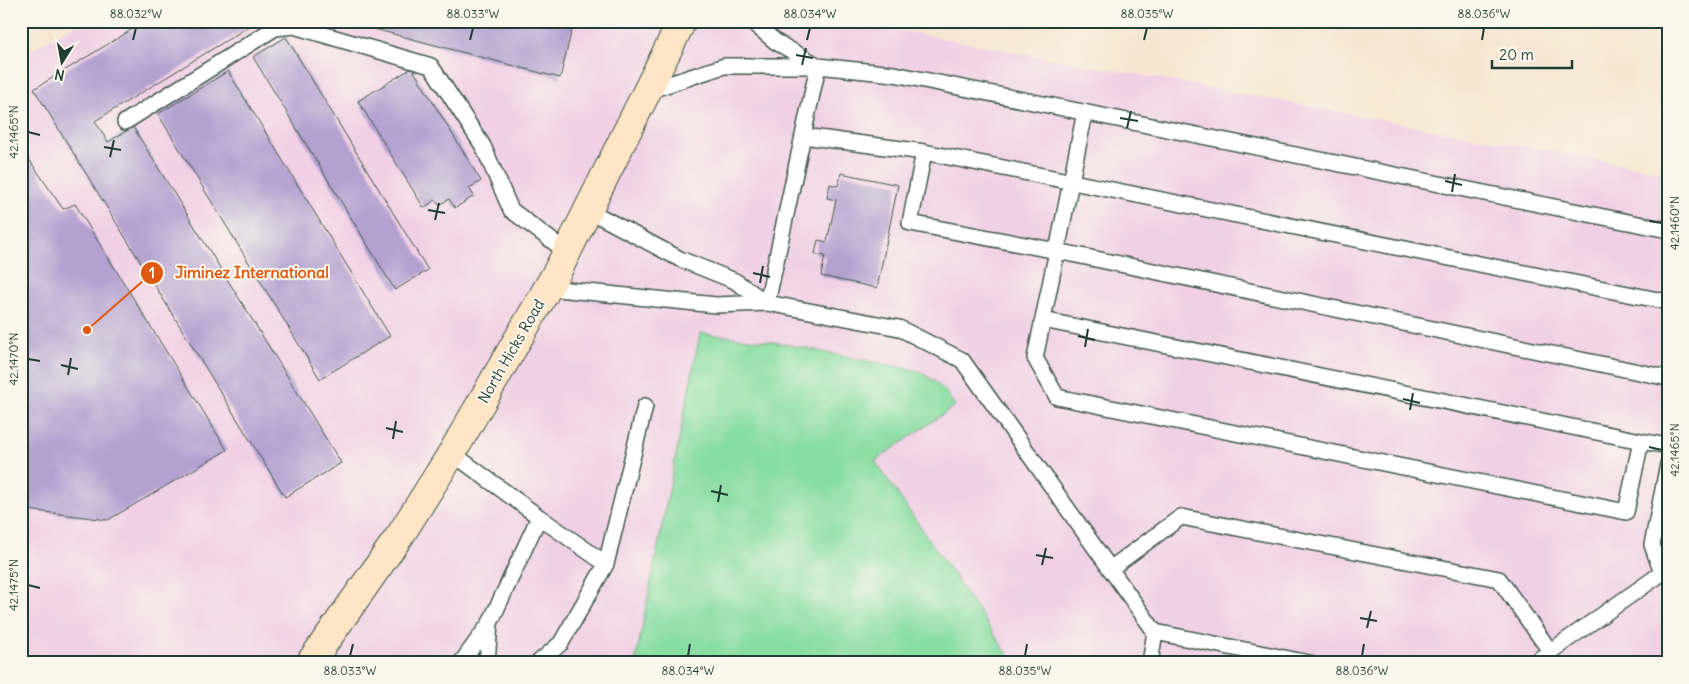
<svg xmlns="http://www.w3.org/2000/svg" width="1689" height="684" font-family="Delius,sans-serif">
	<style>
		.built { fill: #f0d0e5 }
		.green { fill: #86dda1; stroke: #528d6a }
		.building { fill: #b3a1d0 }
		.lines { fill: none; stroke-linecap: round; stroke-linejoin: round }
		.service-casing { stroke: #3f564b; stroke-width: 18 }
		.secondary-casing { stroke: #3f564b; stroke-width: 30 }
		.service { stroke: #fff; stroke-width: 15 }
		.secondary { stroke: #fde5c5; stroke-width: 28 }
		.ticks { fill: none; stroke: #1f3d34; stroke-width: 2 }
		.labels { text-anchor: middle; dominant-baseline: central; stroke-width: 4; stroke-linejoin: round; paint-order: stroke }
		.street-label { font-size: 15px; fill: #1f3d34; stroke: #fbf7ec }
		.leader { fill: none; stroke: #de580e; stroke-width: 2 }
		.callout-dot { fill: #de580e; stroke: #fbf7ec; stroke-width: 2 }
		.mark-label { font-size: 15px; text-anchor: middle; font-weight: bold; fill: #fff }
		.callout-label { font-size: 16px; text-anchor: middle; font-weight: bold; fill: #de580e; stroke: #fbf7ec; stroke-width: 4; stroke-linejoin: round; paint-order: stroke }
		.neatline { fill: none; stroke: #1f3d34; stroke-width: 2 }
		.ticks-label { font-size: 12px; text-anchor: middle; fill: #1f3d34 }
	</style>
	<rect width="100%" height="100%" fill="#fbf7ec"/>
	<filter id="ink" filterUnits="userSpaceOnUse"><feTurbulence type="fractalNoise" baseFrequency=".02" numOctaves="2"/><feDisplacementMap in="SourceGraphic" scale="10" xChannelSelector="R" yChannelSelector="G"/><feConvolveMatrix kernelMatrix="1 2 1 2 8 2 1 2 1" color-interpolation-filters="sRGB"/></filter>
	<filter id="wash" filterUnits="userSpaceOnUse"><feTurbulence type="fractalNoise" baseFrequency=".0096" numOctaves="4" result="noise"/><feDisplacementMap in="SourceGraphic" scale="20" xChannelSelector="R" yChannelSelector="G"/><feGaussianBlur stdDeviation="1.12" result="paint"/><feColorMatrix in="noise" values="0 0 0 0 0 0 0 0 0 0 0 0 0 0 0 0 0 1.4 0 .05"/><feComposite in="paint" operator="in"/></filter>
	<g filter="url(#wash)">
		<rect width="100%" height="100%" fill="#f6e6d0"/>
		<path class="built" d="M82,21H850L1668,173V663H21V56Z"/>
		<path class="green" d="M700,333L774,342L919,371C936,381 945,389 955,406L875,461L1014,663H635Z"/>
		<g id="blocks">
			<path class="building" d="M146,21H258L95,121L108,142L133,127L341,463L285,497L34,89Z
				M344,21H574L560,78Z
				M286,37L428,270L395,290L253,57Z
				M412,68L481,181L469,188L474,196L455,208L449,199L439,205L435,200L424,208L358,101Z
				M228,71L390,336L320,379L158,114Z
				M24,152L63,209L75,204L227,450L108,520L21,509V154Z
				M841,173L898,185L877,288L821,276L825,256L815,254L818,240L827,242L836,200L827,198L830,184L838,186Z
				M1631,659L1643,662V663H1630Z"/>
		</g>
	</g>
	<g filter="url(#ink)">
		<use href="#blocks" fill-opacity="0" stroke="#3f564b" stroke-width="1"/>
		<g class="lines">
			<g class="service-casing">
				<path id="service" d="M751,21L776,42L817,65
					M648,91L724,66H818L894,74L1668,230
					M1085,112L1057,251L1668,378
					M125,122L275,28L294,26L431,66L483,146L511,210L567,252
					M803,136L924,152L910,223L1057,251L1035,358L1057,397L1626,512L1641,441L1668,446
					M924,152L1668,302
					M588,210L680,259L735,281L767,303
					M548,288L716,305L767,303L899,328L962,360L1155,632L1309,663
					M767,303L818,66
					M1043,320L1641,441
					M452,453L539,517L490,623L487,663
					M606,564L645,406
					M1110,569L1181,517L1499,579L1550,651
					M1662,573L1652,545L1668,464
					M461,663L490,623
					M538,663L561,643L606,564L539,517
					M1150,663L1155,632
					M1534,663L1662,573L1668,574"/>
			</g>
			<g class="secondary-casing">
				<path id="secondary" d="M310,663L401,534L452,453L558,270L682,21"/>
			</g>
			<use href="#service" class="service"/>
			<use href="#secondary" class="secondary"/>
		</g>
	</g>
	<path class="ticks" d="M133,40L136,28M470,40L473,28M807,40L810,28M1144,40L1147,28M1482,40L1484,28M796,55L813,58M802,65L806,48M1120,118L1138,121M1127,128L1131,111M28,132L40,135M104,147L121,150M110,157L114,140M1445,181L1462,185M1452,192L1455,174M428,210L445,213M435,220L439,203M1649,221L1662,223M753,273L770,277M760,283L763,266M1078,336L1095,340M1085,347L1088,329M28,359L40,361M61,365L78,369M68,375L71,358M1403,399L1420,403M1410,410L1413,393M386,428L403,432M393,439L396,421M1649,447L1662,450M711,491L728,495M718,502L721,485M1036,555L1053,558M1042,565L1046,548M28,585L40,588M1360,618L1377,621M1367,628L1371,611M350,656L353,644M688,656L690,644M1025,656L1027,644M1362,656L1364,644"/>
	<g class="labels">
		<g class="street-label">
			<text transform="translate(511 351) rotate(-60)">North Hicks Road</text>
		</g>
	</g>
	<path class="leader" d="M87 330L152 273"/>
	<g class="callout-dot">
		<circle cx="87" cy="330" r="5"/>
		<circle cx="152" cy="273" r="12"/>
	</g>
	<g class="mark-label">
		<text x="152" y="278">1</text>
	</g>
	<g class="callout-label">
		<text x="252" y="278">Jiminez International</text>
	</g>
	<rect width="1689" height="684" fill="none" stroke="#fbf7ec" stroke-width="55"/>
	<g transform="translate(62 62) rotate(191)" stroke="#fbf7ec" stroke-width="4" paint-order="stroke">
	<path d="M0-4L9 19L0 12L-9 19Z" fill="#1f3d34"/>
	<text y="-8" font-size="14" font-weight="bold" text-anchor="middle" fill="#1f3d34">N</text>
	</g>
	<path d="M1492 60v8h80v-8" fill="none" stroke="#1f3d34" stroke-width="2.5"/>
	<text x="1499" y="60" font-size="15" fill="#1f3d34" stroke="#fbf7ec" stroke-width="4" paint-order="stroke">20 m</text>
	<rect x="28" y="28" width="1634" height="628" class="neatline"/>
	<g class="ticks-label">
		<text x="136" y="18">88.032°W</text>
		<text x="473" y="18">88.033°W</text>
		<text x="810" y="18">88.034°W</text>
		<text x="1147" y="18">88.035°W</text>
		<text x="1484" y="18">88.036°W</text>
		<text transform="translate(14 132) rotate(-90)" y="4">42.1465°N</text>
		<text transform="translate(1675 223) rotate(-90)" y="4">42.1460°N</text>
		<text transform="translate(14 359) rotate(-90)" y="4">42.1470°N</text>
		<text transform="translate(1675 450) rotate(-90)" y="4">42.1465°N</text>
		<text transform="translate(14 585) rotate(-90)" y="4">42.1475°N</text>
		<text x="350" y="675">88.033°W</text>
		<text x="688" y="675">88.034°W</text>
		<text x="1025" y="675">88.035°W</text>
		<text x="1362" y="675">88.036°W</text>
	</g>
</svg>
